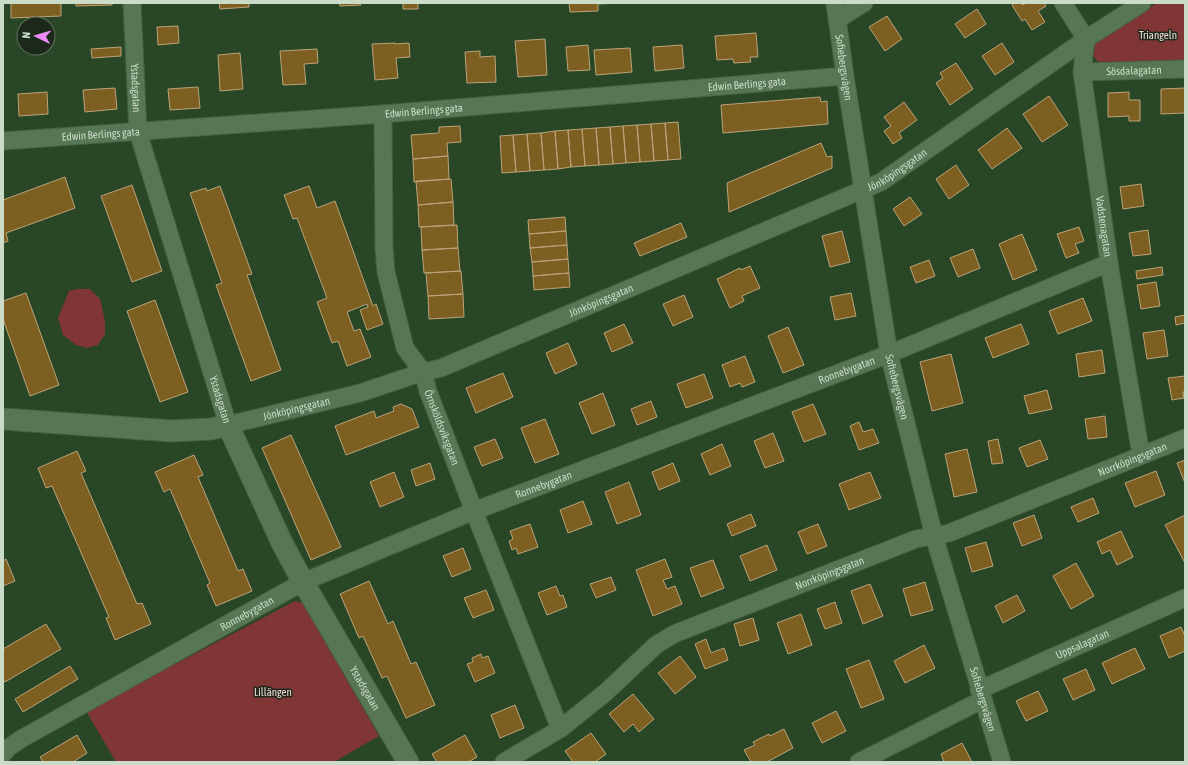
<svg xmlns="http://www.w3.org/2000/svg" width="1188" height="765" font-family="'Asap Condensed',sans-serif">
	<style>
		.green { fill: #7f3635 }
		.building { fill: #7d5f22; stroke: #bba47a }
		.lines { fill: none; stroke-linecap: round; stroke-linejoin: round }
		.minor-casing { stroke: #486046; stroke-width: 19 }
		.tertiary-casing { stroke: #486046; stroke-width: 23 }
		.minor { stroke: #577654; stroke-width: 17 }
		.tertiary { stroke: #577654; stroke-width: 21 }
		.labels { text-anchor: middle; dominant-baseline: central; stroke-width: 3; stroke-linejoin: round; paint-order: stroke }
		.park-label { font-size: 11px; fill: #f1d8d7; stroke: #1b281a }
		.street-label { font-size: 11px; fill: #cadbc8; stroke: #1b281a }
	</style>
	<rect width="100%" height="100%" fill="#294627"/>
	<path class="green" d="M1157,3H1185V62L1100,63L1096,60L1091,51L1092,46Z
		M77,289H90L100,299L105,321V334L98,345L87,348L76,345L63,335L58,318L69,291Z
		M295,601L303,603L379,736L334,762H116L86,711Z"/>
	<path class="building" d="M11,3H61V16L11,18Z
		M76,3H112V5L76,6Z
		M219,3H249V7L220,9Z
		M339,3H360L361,5L340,6Z
		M403,3H418V9H403Z
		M569,3H625L598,4V11L570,12Z
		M1015,3H1021L1023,5L1026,3H1044L1046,6L1038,11L1045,22L1032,30L1025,19L1022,21L1012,5Z
		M977,9L986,24L965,38L955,24Z
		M887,16L902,39L885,51L869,27Z
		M178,26L179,43L158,45L157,27Z
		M756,33L758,57H750L751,62L734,63L733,59L717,60L715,36Z
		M545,39L547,75L518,77L515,41Z
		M395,43V44L409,43L410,57L396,58L398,78L375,80L372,44Z
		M1002,43L1014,62L995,75L982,56Z
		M588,45L590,70L568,71L566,47Z
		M682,45L684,68L655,71L653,47Z
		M121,47V56L92,58L91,49Z
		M630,48L632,72L596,75L594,50Z
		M317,49L318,63L304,64L306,84L283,85L280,51Z
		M480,51V57L495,56L496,82L467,83L465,52Z
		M240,53L243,89L220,91L218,55Z
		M956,63L973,89L950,105L936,83L943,78L940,73Z
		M198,87L200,108L170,110L168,89Z
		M115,88L117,109L85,112L83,90Z
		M1185,88V113L1161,114V89Z
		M47,92L48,114L19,116L18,94Z
		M1129,92V100H1140V121H1129V116L1108,117V93Z
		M1049,96L1068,125L1042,142L1023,114Z
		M820,97L821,102L827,101L828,124L723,133L721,105Z
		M904,102L917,120L899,133L902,138L893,144L884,131L891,126L884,117Z
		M678,122L681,159L668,160L665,123Z
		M665,123L668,160L654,161L651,124Z
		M651,124L654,161L640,162L637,125Z
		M637,125L640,162L626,163L623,126Z
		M460,126L461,142L447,143L448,156L413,159L411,135L439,133V127Z
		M623,126L626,163L613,164L610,127Z
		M610,127L613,164L599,165L596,128Z
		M596,128L599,165L585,166L582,129Z
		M1007,128L1022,148L992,169L978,150Z
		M582,129L585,166L571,167L568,130Z
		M568,130L571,167L558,169L555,131Z
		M555,131L558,169L544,170L541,133Z
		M541,133L544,170L530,171L527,134Z
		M527,134L530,171L516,172L513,135Z
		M513,135L516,172L502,173L500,136Z
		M821,143L827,157L832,156V168L729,212L727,183Z
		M448,156L449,179L414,182L413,159Z
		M956,165L969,185L949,199L936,179Z
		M65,177L75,208L6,233L8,241L3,243V200Z
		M451,179L453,202L418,205L416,181Z
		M1141,184L1144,206L1123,209L1120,187Z
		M132,185L162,271L132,282L101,196Z
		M220,186L252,274L247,275L281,370L251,381L216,285L222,283L190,193L206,188L207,191Z
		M309,186L317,208L335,201L373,306L376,304L383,324L367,330L360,310L368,307L367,304L347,312L354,331L360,329L371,357L347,366L338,341L332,343L317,302L327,298L297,218L293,219L284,195Z
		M910,197L922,214L904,226L893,209Z
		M453,202L454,225L419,227L418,205Z
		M565,217L566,231L529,234L528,220Z
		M681,223L687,237L640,256L634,243Z
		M457,225L458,248L422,250L421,227Z
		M1079,227L1084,241L1075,244L1079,253L1066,258L1057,234Z
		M1148,230L1151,254L1133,256L1129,233Z
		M566,231L567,245L530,248L529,234Z
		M842,231L850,262L830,267L822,236Z
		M1022,234L1037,270L1013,280L999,244Z
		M567,245L568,259L532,262L530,248Z
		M458,248L460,271L424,273L422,250Z
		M973,249L980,268L958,277L950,258Z
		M568,259L569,273L533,276L532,262Z
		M929,260L935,276L916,283L910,267Z
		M750,266L760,288L742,296L744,301L730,308L717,279L740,268L741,270Z
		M1162,267L1163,275L1137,279L1136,271Z
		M461,271L463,294L428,296L426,273Z
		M569,273L570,287L534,290L533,276Z
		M1156,282L1160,306L1141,309L1137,285Z
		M26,293L59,385L30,396L3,319V301Z
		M851,293L856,316L835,320L830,297Z
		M463,294L464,317L429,319L428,296Z
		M684,295L693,317L673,326L663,304Z
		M1083,298L1092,321L1058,334L1049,311Z
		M155,300L188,392L160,402L127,311Z
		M1185,315V323L1176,325L1175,317Z
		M624,324L633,343L612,352L604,333Z
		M1021,324L1029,344L993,358L985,338Z
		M788,327L804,365L783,373L768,336Z
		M1164,330L1168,356L1147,359L1143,333Z
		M568,343L577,364L555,374L546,353Z
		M1102,350L1105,373L1079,377L1076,354Z
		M951,354L963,403L932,411L920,362Z
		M745,356L755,382L742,387L740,383L730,387L722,365Z
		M503,373L513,397L476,413L466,388Z
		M704,374L713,398L686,408L677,384Z
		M1185,376V392H1183L1184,398L1172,400L1168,378Z
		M1047,390L1052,409L1029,414L1024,396Z
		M603,393L615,425L592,434L579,403Z
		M651,401L657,417L637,425L631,409Z
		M401,404L412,409L419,427L346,455L335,426L374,411L376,418L394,411L393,407Z
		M813,404L826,434L804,442L792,412Z
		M1105,416L1107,437L1088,439L1085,419Z
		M545,419L559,454L535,463L521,428Z
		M859,422L863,432L873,429L879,443L859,450L850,426Z
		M773,433L784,461L765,468L754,441Z
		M291,435L341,547L311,560L262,448Z
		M495,439L503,458L482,466L474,447Z
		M998,439L1003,463L992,464L988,441Z
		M1040,440L1048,459L1027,467L1019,448Z
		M722,444L731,466L710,475L701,454Z
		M967,449L977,492L954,497L945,454Z
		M77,451L86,471L81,473L137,604L142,603L151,624L115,640L106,618L109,617L52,486L46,488L38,468Z
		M194,455L203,475L198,477L238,571L243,569L252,591L216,606L207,585L210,583L170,489L164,492L155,472Z
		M1185,460V483L1177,463Z
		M430,463L435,479L416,486L411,470Z
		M673,463L680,481L659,490L652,472Z
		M1156,471L1165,495L1135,507L1125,483Z
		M394,472L404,497L380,507L370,482Z
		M870,472L881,498L849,510L839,484Z
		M629,482L641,515L617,524L605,492Z
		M1093,498L1099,513L1078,522L1071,507Z
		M583,501L592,524L568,533L560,510Z
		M751,514L756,526L732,536L727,524Z
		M1034,515L1042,538L1022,546L1013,523Z
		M1185,515V563L1165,525Z
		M530,524L538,547L518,554L516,548L512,550L509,541L513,539L510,531Z
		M818,524L827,546L807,554L798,532Z
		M1121,531L1133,557L1117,565L1110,550L1102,554L1097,542Z
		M986,542L993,566L972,572L965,548Z
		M767,545L777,570L750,581L740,556Z
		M463,548L471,569L452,577L443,556Z
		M6,559L15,581L3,586V561Z
		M665,559L672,577L663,580L667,589L675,586L682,604L653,616L636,570Z
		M713,560L724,588L701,597L690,568Z
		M1076,563L1094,596L1071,609L1053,576Z
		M611,577L616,590L596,598L590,584Z
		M369,581L388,624L393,621L411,664L416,662L435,705L406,718L387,676L382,678L363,636L359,638L340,594Z
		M925,582L933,610L911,616L903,589Z
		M870,584L883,616L863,624L851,591Z
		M556,586L560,596L563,595L567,607L547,615L538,593Z
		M486,590L494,610L473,618L464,598Z
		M1017,595L1025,611L1003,623L995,606Z
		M835,602L842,623L825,629L817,609Z
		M801,614L812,645L788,654L777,623Z
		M753,618L759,640L740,646L734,624Z
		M46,624L61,649L5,682L3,679V649Z
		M1181,627L1185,636V651L1169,658L1160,636Z
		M706,639L711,653L724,648L728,660L705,669L695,644Z
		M924,645L935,668L905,683L894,661Z
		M1135,648L1145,669L1112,684L1102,663Z
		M481,654L482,658L488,656L495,673L475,682L467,664L473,662L472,658Z
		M680,656L696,677L675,694L658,673Z
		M869,660L884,699L861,708L846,669Z
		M70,666L78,679L23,712L15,699Z
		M1086,669L1095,690L1073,700L1063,679Z
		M1038,691L1048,711L1026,721L1016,701Z
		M633,694L654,719L639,732L633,724L624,732L609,714Z
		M515,705L524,728L500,738L491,715Z
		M836,711L846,731L822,743L812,723Z
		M784,729L793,748L767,762H751L744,750L755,745L753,742L769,734L770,736Z
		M591,733L606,754L595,762H573L565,751Z
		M77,735L87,753L73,762H43L40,757Z
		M465,735L477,757L468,762H437L432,754Z
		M962,743L972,762H944L941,754Z"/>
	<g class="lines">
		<g class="minor-casing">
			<g id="minor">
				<path id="s1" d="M132,3L138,132L228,425L360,393L423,372L441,368L881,182L1086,39L1142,3"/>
				<path id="s2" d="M835,3L845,76L889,354L934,536L1002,762"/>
				<path id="s3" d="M1063,3L1086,39L1082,72L1111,276L1141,455"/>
				<path d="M837,20L864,3"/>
				<path id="s4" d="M1082,72L1185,69"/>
				<path id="s5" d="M383,114L384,247L386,272L405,348L423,372L428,391L474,511L560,729"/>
				<path id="s6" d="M3,141L383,114L845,76"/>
				<path id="s7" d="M979,690L1185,598"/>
				<path id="s8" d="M3,754L8,748L21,739L303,582L474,511L889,354L1109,263"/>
				<path id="s9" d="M504,762L560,729L605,693L656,645L674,634L916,539L949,533L1185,438"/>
				<path d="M859,762L982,700"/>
			</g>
		</g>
		<g class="tertiary-casing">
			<g id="tertiary">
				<path id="s10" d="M3,419L172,431L211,429L228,425L282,543L303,582L408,762"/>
			</g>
		</g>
		<use href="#minor" class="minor"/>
		<use href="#tertiary" class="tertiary"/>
	</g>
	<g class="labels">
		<g class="park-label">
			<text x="1158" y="35">Triangeln</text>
			<text x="273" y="692">Lillängen</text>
		</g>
		<g class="street-label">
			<text stroke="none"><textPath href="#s2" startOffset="65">Sofiebergsvägen</textPath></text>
			<text stroke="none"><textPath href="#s4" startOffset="52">Sösdalagatan</textPath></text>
			<text stroke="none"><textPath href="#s6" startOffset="746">Edwin Berlings gata</textPath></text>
			<text stroke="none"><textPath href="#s1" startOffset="85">Ystadsgatan</textPath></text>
			<text stroke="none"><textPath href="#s6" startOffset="422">Edwin Berlings gata</textPath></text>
			<text stroke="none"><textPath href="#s6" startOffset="98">Edwin Berlings gata</textPath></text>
			<text stroke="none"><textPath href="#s1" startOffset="1154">Jönköpingsgatan</textPath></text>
			<text stroke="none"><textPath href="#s3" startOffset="232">Vadstenagatan</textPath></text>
			<text stroke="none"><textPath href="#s1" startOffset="830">Jönköpingsgatan</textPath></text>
			<text stroke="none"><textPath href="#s8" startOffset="930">Ronnebygatan</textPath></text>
			<text stroke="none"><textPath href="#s2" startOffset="389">Sofiebergsvägen</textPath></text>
			<text stroke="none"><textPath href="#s1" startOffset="409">Ystadsgatan</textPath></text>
			<text stroke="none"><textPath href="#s1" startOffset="506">Jönköpingsgatan</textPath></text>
			<text stroke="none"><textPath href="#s5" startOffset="325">Örnsköldsviksgatan</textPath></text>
			<text stroke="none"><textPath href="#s9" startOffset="705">Norrköpingsgatan</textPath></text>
			<text stroke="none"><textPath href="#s8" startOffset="606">Ronnebygatan</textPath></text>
			<text stroke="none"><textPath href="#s9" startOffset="381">Norrköpingsgatan</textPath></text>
			<text stroke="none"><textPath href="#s8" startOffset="282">Ronnebygatan</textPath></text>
			<text stroke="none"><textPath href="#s7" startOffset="113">Uppsalagatan</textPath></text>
			<text stroke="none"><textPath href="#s10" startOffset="523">Ystadsgatan</textPath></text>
			<text stroke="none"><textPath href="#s2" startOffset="713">Sofiebergsvägen</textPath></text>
		</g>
	</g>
	<rect width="1188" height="765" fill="none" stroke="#cadbc8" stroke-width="8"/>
	<g transform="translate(36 36) rotate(275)"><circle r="19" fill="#1b281a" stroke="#617060"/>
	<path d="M0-3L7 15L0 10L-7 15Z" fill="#ec8cfa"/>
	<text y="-6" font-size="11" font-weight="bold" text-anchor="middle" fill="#cadbc8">N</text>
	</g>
</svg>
